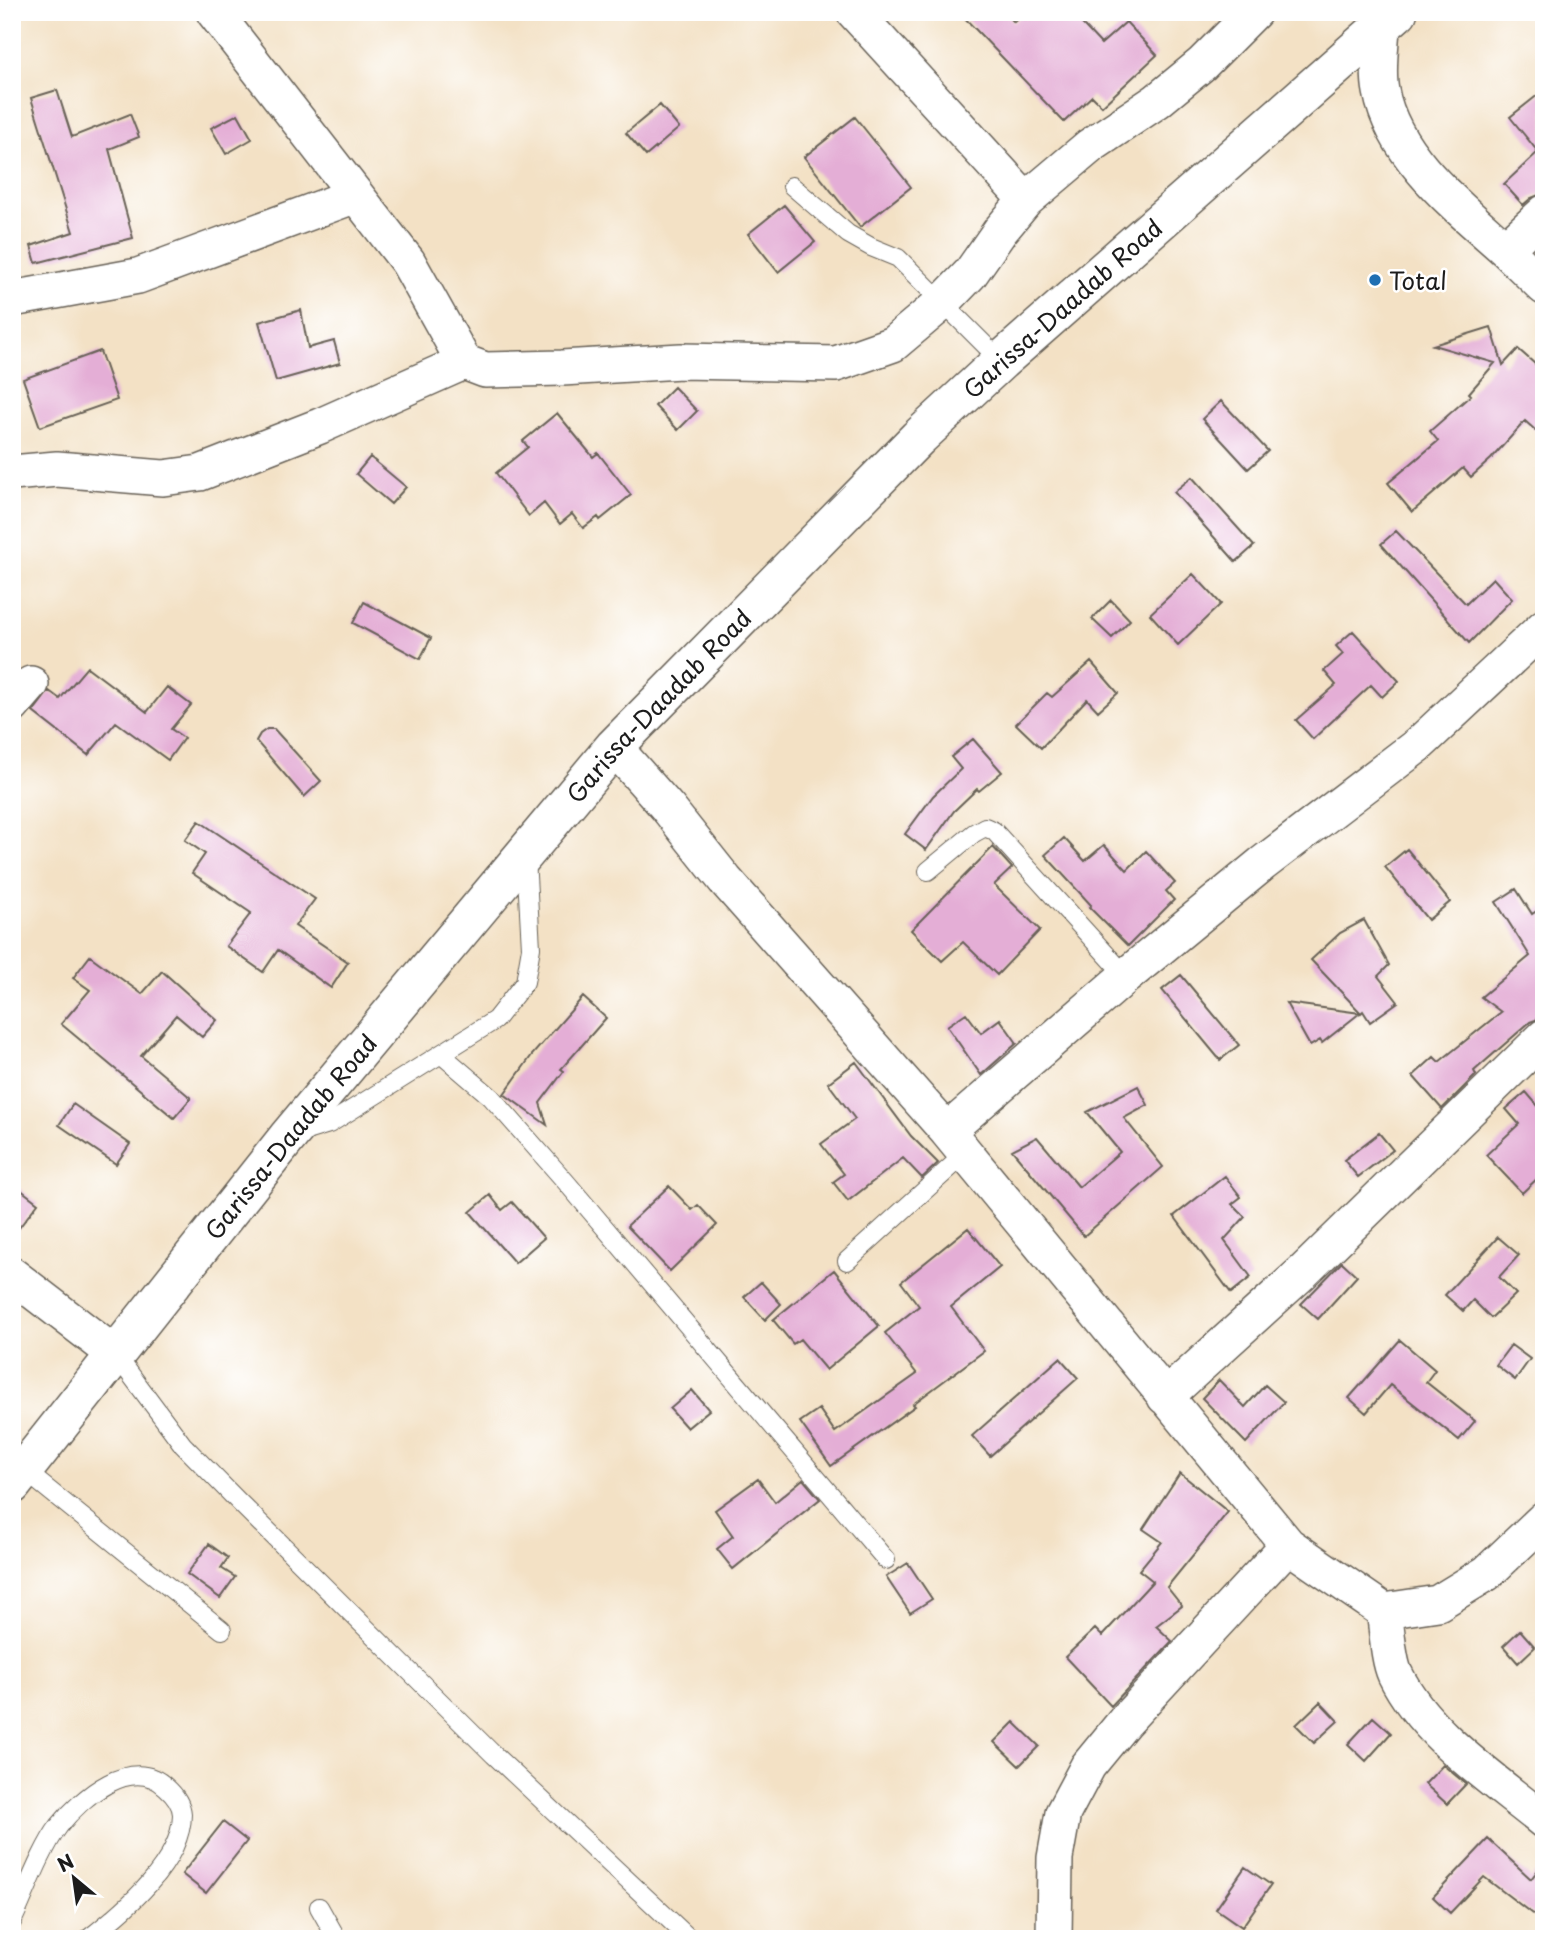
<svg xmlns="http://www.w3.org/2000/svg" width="1556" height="1951" font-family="'Playpen Sans',sans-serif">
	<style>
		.building { fill: #e4aed6 }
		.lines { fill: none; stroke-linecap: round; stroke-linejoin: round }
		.service-casing { stroke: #676157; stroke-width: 20 }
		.minor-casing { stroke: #676157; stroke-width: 38 }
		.trunk-casing { stroke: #676157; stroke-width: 41 }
		.service { stroke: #fff; stroke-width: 18 }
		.minor { stroke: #fff; stroke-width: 35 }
		.trunk { stroke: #fff; stroke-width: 38 }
		.poi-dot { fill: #1f6fb2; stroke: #fff; stroke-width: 2.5 }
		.labels { text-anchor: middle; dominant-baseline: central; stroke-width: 5; stroke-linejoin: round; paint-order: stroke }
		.poi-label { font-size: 24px; fill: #1c1c1c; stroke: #fff; text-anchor: start }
		.street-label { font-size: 24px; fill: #1c1c1c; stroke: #fff }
	</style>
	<rect width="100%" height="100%" fill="#fff"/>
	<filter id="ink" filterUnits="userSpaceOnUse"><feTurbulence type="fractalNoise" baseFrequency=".0143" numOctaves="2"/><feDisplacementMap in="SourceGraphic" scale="14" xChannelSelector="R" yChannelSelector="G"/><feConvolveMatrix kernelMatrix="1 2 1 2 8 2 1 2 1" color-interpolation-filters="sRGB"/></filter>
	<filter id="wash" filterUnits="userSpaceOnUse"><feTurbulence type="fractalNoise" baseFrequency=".00686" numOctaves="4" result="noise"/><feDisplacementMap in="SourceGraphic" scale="28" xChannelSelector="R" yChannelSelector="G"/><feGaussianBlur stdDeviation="1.57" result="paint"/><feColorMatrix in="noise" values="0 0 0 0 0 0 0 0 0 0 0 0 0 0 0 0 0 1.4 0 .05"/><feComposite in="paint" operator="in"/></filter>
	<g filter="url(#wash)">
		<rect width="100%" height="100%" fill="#f3e1c5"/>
		<g id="blocks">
			<path class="building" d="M959,12H1005L1014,22L1025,12H1071L1101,44L1126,22L1157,55L1102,106L1092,96L1064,122Z
				M57,90L72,137L130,114L139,137L109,149L133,238L36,263L31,246L73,232L31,98Z
				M1544,90V193L1531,198L1523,205L1504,184L1538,152L1510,117Z
				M660,105L679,128L646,156L626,133Z
				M238,114L252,139L226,154L211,128Z
				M855,117L911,187L860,227L804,157Z
				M784,205L815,242L778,272L748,234Z
				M301,310L308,348L334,341L340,363L276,381L259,322Z
				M1491,327L1503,365L1518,349L1544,372V438L1525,421L1491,459L1471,477L1463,468L1412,512L1388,483L1438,441L1430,431L1471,395L1469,393L1495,363L1433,345Z
				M100,351L117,400L40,427L23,379Z
				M674,387L697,411L678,430L655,406Z
				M1221,401L1268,451L1248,469L1202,419Z
				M557,413L593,457L598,453L631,495L600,520L598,517L583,528L572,514L560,524L544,503L529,516L496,473L528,447L523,441Z
				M370,457L406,487L391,504L356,474Z
				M1192,477L1254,546L1236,562L1174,492Z
				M1396,531L1466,604L1493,578L1512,599L1469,643L1381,544Z
				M1193,574L1221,604L1178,645L1150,614Z
				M1111,600L1130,620L1112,638L1092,619Z
				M364,602L431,638L420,659L353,623Z
				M1353,631L1399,681L1382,697L1371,685L1313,739L1296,720L1336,685L1324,671L1343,654L1336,646Z
				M1091,662L1118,693L1098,711L1087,699L1041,748L1016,724L1047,693L1052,697Z
				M87,667L147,712L167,687L191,705L171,729L184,738L168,760L116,722L88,755L33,712L49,691L60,699Z
				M267,729H274L321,781L304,797L256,741L260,734Z
				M973,739L1002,772L979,791L977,789L954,811L926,850L905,834L933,796L961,769L951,757Z
				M199,821L315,899L295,926L348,962L331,988L278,950L263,972L226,946L251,913L192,873L205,854L185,840Z
				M1064,838L1085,861L1104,845L1127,870L1146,851L1175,883L1166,891L1174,900L1128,946L1089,907L1091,905L1045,855Z
				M993,847L1012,868L994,885L1040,930L997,975L963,942L942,961L911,930Z
				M1407,849L1450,902L1428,920L1385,867Z
				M1516,889L1532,914L1544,906V1017L1530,1022L1474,1071L1476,1075L1442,1109L1413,1076L1434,1057L1439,1062L1501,1012L1481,997L1530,956L1496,902Z
				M1364,920L1389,965L1378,976L1398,1002L1370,1022L1363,1011L1361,1013L1311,960L1340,933Z
				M90,956L142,994L162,971L217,1020L202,1037L176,1015L141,1056L191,1098L174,1118L61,1024L90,990L73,978Z
				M1181,975L1239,1045L1220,1060L1162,990Z
				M583,997L606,1018L561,1069L564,1071L540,1103L547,1125L504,1094L532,1055Z
				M1286,1003L1360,1013L1322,1043L1320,1040L1310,1046Z
				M966,1013L981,1033L1000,1019L1017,1043L981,1075L947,1026Z
				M856,1062L911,1136L938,1163L922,1178L903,1158L848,1201L833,1182L844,1174L821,1144L855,1119L828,1083Z
				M1138,1086L1148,1105L1124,1118L1163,1167L1084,1236L1012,1150L1037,1137L1079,1187L1120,1152L1087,1112Z
				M1526,1092L1538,1106L1544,1100V1172L1522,1193L1486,1155L1519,1124L1506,1109Z
				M73,1104L130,1144L116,1164L59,1125Z
				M1379,1133L1393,1150L1358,1177L1344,1160Z
				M1225,1176L1241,1197L1232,1204L1245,1217L1224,1240L1251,1277L1231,1293L1174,1216Z
				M12,1183L38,1203L12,1237Z
				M669,1186L692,1210L698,1205L717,1225L670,1271L627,1226Z
				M490,1195L502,1210L512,1202L544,1238L515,1263L470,1212Z
				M968,1228L1000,1267L951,1307L984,1351L913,1404L915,1406L831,1466L800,1422L819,1409L835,1432L917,1374L885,1333L919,1306L901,1282Z
				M1498,1237L1519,1255L1499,1277L1516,1294L1491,1318L1473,1300L1463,1311L1445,1295Z
				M1342,1262L1357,1276L1318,1319L1301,1304Z
				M834,1270L879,1326L826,1370L800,1339L793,1344L773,1320Z
				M761,1282L781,1304L765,1320L744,1297Z
				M1400,1340L1435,1370L1426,1382L1475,1421L1459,1440L1390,1385L1366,1413L1349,1398Z
				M1511,1345L1530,1359L1515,1380L1496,1365Z
				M1060,1358L1078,1378L990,1456L972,1436Z
				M1219,1380L1245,1407L1265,1385L1284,1402L1246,1443L1202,1398Z
				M692,1390L709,1410L687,1428L670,1409Z
				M1180,1473L1228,1512L1167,1587L1182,1606L1156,1626L1172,1641L1111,1706L1065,1657L1095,1629L1102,1636L1153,1581L1139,1570L1162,1542L1143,1529Z
				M758,1479L775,1502L803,1479L820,1499L733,1569L717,1549L733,1536L715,1510Z
				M209,1544L228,1558L221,1568L235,1577L220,1598L187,1574Z
				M908,1563L932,1599L910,1613L886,1577Z
				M1520,1630L1535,1647L1518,1663L1503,1646Z
				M1320,1702L1338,1721L1314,1743L1296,1725Z
				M1373,1717L1391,1733L1366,1761L1348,1744Z
				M1014,1722L1039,1746L1019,1766L994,1742Z
				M1443,1765L1466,1784L1447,1804L1425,1784Z
				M223,1822L247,1841L206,1893L182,1874Z
				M1488,1839L1531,1879L1544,1862V1923L1484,1877L1450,1913L1433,1897Z
				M1245,1867L1271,1885L1242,1927L1216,1909Z"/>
		</g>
	</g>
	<g filter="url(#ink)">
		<use href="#blocks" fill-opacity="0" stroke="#676157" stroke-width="2"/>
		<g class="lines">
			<g class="service-casing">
				<path id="service" d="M792,186L848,234L871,247L898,258L1001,361
					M928,871L974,833L985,827L994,831L1126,976
					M442,1055L491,1097L566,1182L886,1560
					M300,1133L329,1124L495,1020L525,982L531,948L526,858
					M847,1261L966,1153
					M116,1355L183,1445L239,1502L494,1755L690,1939
					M24,1470L222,1630
					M319,1907L337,1939
					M12,1922C25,1895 41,1850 59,1826C81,1798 132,1754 166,1787C174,1794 181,1802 182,1814C182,1863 124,1911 88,1939"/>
			</g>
			<g class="minor-casing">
				<path id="minor" d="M214,12L408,262L464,362L485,370L562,368L681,361L836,364L893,344L943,302L970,274L1000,231L1026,200L1090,146L1157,101L1202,64L1254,12
					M854,12L1026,200
					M1382,27C1381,47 1377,71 1381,91C1393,156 1458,207 1505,249
					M1544,213L1505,249L1544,287
					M12,299L138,276L356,195
					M12,473L57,469L163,478L200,473L320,426L464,362
					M12,706L31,684
					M614,747L667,807L725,880L947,1131L1288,1545L1384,1611L1438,1603L1487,1573L1544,1519
					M947,1131L1126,976L1262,864L1418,745L1544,627
					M12,1275L116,1355
					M1165,1397L1304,1271L1544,1037
					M1384,1611C1387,1628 1388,1659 1395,1674C1424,1734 1494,1780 1544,1821
					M1054,1939L1055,1858L1063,1813L1088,1766L1125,1721L1288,1545"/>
			</g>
			<g class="trunk-casing">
				<g id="trunk">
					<path id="s1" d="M12,1485L287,1138L614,747L918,438L1001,361L1398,12"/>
				</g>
			</g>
			<use href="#service" class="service"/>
			<use href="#minor" class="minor"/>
			<use href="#trunk" class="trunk"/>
		</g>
	</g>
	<circle class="poi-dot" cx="1375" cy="280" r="7"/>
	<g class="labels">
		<g class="poi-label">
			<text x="1389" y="280">Total</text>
		</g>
		<g class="street-label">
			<text stroke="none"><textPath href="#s1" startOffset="1580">Garissa-Daadab Road</textPath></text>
			<text stroke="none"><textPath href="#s1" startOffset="1013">Garissa-Daadab Road</textPath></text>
			<text stroke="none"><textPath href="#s1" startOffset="446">Garissa-Daadab Road</textPath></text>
		</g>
	</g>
	<rect width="1556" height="1951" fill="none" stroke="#fff" stroke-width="42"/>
	<g transform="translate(74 1878) rotate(331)" stroke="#ffffff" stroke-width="5" paint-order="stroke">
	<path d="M0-5L12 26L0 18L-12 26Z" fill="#1c1c1c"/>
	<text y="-10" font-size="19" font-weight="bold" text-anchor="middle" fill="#1c1c1c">N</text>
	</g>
</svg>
